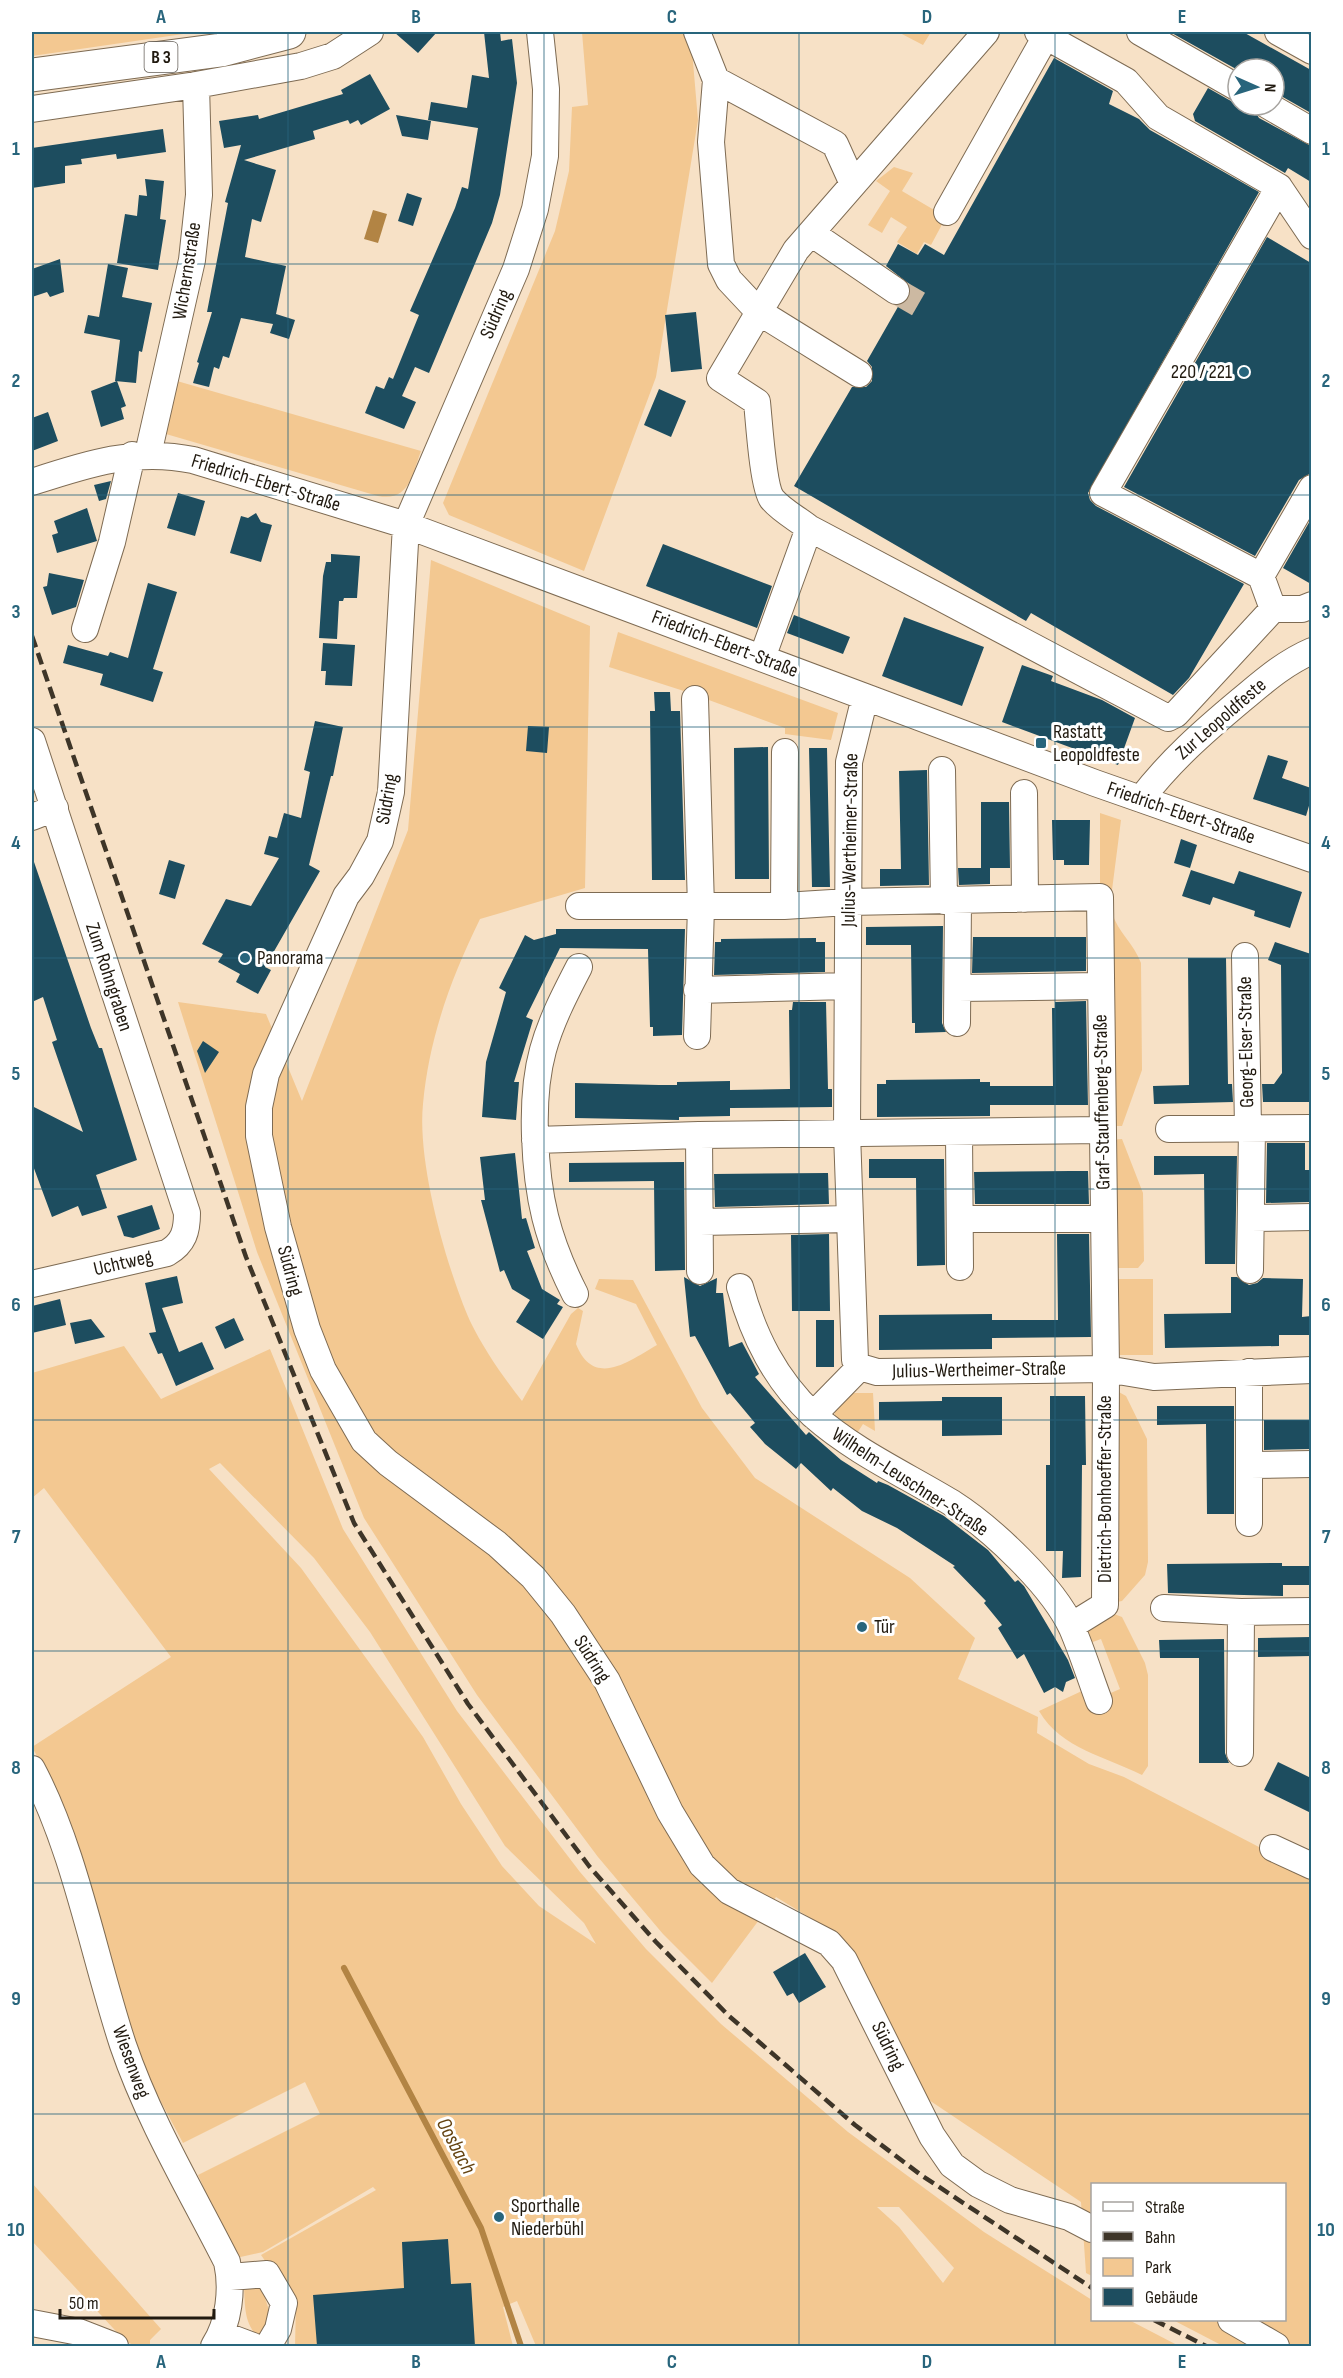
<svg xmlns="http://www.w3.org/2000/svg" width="1343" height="2378" font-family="'Sofia Sans Condensed',sans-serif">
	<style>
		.green { fill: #f3c891; fill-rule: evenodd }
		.water { fill: #b28444 }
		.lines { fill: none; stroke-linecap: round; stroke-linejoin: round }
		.stream { stroke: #b28444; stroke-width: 6 }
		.building { fill: #1d4d5f }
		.minor-tunnel { stroke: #ccb9a2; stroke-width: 26; stroke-dasharray: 26 13; stroke-linecap: butt }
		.minor-casing { stroke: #7e6b53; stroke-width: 28 }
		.major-casing { stroke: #7e6b53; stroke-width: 35 }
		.minor { stroke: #fff; stroke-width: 26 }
		.major { stroke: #fff; stroke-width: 33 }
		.rail { stroke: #3e3528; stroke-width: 4.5; stroke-dasharray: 12 6; stroke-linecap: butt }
		.grid { fill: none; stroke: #28657c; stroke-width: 1.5; stroke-opacity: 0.55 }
		.poi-dot { fill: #28657c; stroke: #fff; stroke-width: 2 }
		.labels { text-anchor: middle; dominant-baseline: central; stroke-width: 6; stroke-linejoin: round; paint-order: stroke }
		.shield { fill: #fff; stroke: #645f58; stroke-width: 1.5 }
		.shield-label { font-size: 18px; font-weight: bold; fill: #211a10 }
		.street-label { font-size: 20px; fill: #211a10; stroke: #fff }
		.poi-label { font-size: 20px; fill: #211a10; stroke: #fff; text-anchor: start }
		.water-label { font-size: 21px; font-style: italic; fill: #644311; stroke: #fff }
		.neatline { fill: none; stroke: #28657c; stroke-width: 2 }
		.grid-label { font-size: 20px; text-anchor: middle; font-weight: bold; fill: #28657c }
	</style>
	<rect width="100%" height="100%" fill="#f7e1c6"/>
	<path class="green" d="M32,32H197L32,56Z
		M582,32H688L691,39L698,120L656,377L584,571L449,515L443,503L555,231L569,171L572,107L588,105Z
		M898,32H931L923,45Z
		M894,167L913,173L902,191L946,217L931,245L924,242L917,254L897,242L907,227L891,217L882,233L868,225L890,191L876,181Z
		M177,381L421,451C412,475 409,502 378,496L166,434Z
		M431,560L590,626L585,888L480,919C451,978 429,1038 423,1104C417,1163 446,1266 470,1321C483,1348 503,1377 522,1401L571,1314L578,1308L583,1311L576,1344C594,1389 629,1361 657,1345L636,1304L595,1289L599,1279L633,1280L702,1408L755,1478L910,1578L975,1638L958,1679L1038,1717L1037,1733L1089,1764L1124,1777L1311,1874V2346H1223L1173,2320H1284V2184H1092V2276L1086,2273L1081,2202L923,2096L830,1930L776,1897L712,1983L663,1934L598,1857L477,1695L364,1518L257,1252L178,1002L266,1014L302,1101L408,830Z
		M618,632L838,713L831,740L785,734V728L687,692L609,667Z
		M1100,813L1121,820L1112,890H1100Z
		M1112,913C1118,932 1134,944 1141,963L1142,1070L1122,1126H1108Z
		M1122,1139L1143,1193L1144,1261L1138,1268H1108L1109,1140Z
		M1109,1279H1153V1355H1109Z
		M124,1346L161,1399L270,1349L343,1529L457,1711L580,1872L646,1949L721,2024L848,2132L984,2232L1092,2300V2320H1129L1179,2346H536L517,2301L503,2307L513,2346H295L296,2305L261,2255L376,2190L373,2187L263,2252L236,2258L198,2175L320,2114L305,2082L183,2143L143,2068L55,1788L32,1747L171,1657L44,1488L32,1498V1373ZM220,1463L314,1558L370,1632L505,1846L584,1923L596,1944L539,1906L502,1866L461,1804L423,1737L301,1568L209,1469ZM877,2207H899L954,2268L943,2283L899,2227Z
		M1117,1391L1126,1396L1147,1439L1148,1562L1145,1575L1122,1601L1117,1602Z
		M848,1393H873L875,1431L863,1424L854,1438C835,1420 825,1415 848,1393Z
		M1114,1614L1122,1617L1145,1663L1148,1675V1766L1142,1775C1107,1757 1061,1749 1039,1711L1084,1690L1106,1695L1120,1689L1101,1639L1087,1644L1084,1634C1089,1623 1102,1616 1114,1614Z
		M32,2183L161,2329L150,2340V2346H137L126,2342L32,2241Z
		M260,2283L269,2310L266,2331L259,2337C244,2325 245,2305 244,2287Z"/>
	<path class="water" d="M373,210L387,214L378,243L364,239Z"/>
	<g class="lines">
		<path class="stream" d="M344,1968L481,2228L521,2346"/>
	</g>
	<path class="building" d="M394,32H437L418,53Z
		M484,32H500L501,41L512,39L517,83L500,195L492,223L429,373L415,367L402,396L416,402L404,429L365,413L376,386L384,389L389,377L393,379L419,315L410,311L455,208L462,187L468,189L478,128L428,120L431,102L467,108L472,75L489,78Z
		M1170,32H1243L1311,70V113L1274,92V69H1236Z
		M1054,58L1113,91L1109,104L1139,119L1150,130L1259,192L1088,493L1090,500L1096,506L1244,584L1189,678L1173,695L1031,613L1026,621L794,486L852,387H866L872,381V367L867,361L899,305L909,299V284L886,266L898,244L918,255L925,244L944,255Z
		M370,74L390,109L361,125L358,120L350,124L348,120L313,131L315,139L244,160L276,170L261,222L252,219L245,257L286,266L276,314L295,320L289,339L270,333L273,324L241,318L229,358L223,356L219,369L214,367L209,387L193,383L199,363L197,362L212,312H207L228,203L225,202L241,145L224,148L219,121L258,115L259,119L343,94L341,90Z
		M1208,88L1238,105H1251L1259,118L1311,146V182L1288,168L1285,173L1195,121L1193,114Z
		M396,115L431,121L428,140L402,136Z
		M163,129L166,152L117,159L116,154L81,159L82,164L65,166V183L32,188V148Z
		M145,179L164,181L160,219L166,220L158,270L117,263L125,214L137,216L139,195L147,196Z
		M407,193L422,198L413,226L398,221Z
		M1267,237L1311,263V473L1299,480L1255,556L1124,487Z
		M60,259L64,292L50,297L47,292L32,297V269Z
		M108,264L128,268L122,297L152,303L142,352L139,351L136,383L115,381L120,340L84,333L88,315L99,317Z
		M696,312L702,369L671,372L665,315Z
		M117,381L126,406L121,408L124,419L101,427L91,391Z
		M659,389L686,401L671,437L644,425Z
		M48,412L58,441L32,451V418Z
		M111,481L106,499L99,501L94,485Z
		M178,493L205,501L195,536L167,528Z
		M87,508L97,541L57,553L52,535L58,533L54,521Z
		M256,513L261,522L272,525L261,562L230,553L241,516L248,518Z
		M1311,519V584L1283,568Z
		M663,544L772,586L757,628L646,586Z
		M331,554L360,556L357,598H344L343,601H339L337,639L319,638L323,576L326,562H331Z
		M49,573L84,580L76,607L52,615L43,587L47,586Z
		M148,583L177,592L153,669L163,672L153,702L100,685L103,674L63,663L68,645L108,656L110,652L128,658Z
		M794,615L850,637L843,654L787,633Z
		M904,617L984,647L962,706L882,676Z
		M323,643L355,645L352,686L325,685L326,671H321Z
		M1022,665L1053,676L1051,681L1102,700L1135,718L1118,765L1002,722Z
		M654,692H670L671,711H680L685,880H652L650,711H655Z
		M315,721L343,727L333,776H331L309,865L320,871L265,967L271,970L258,994L236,982L240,974L218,962L223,954L202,944L226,899L251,906L279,858L264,854L269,836L277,838L284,813L301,818L310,772L304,770Z
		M528,726L549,727L547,753L526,751Z
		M768,747L769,879H735L734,748Z
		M809,748H827L830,887H812Z
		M1268,755L1288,761L1282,778L1311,788V799L1306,816L1253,799Z
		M927,770L929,885L880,886V869H901L899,771Z
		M981,802H1009L1010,868H981Z
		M1052,820H1090L1089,865H1064V860H1053Z
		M1181,839L1197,845L1190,868L1174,863Z
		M169,860L185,865L175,899L159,894Z
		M32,862H34L91,1028L99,1048H102L137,1160L96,1175L107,1208L82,1216L78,1206L52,1217L32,1163V1106L83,1132L52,1042L57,1040L43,997L32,1002Z
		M958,868H990V884L959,885Z
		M1191,870L1234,884L1239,871L1302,892L1290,928L1254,916L1255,911L1213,897L1210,905L1182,896Z
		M943,926L942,1023L946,1032L915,1033V1023H912L911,945H866V927Z
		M556,929H685L682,1035L653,1036V1027H650L648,949L560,948L526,1017L533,1020L514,1082H519L516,1120L482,1117L486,1062L506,992L499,988L525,935L534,940L556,934Z
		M973,937H1086V971L972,973Z
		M816,938V942H825V972L714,975L715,942H721V939Z
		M1275,942L1311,954V1102H1263L1262,1084H1274L1282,1073L1281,965L1268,960Z
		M1188,958H1226L1228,1084H1232L1233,1102L1154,1104L1153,1086L1189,1085Z
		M1086,1001L1088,1105H990V1116L877,1117V1084H886V1080L980,1079V1082H990V1086H1053L1052,1008H1055V1002Z
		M793,1002H826L828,1089H832V1107L730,1108V1116L679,1117V1120L575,1118V1083L659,1085H677V1082L730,1081V1090L790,1089L789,1010H792Z
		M203,1041L219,1052L205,1073L197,1051Z
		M1267,1143H1305V1170H1311V1202L1266,1203Z
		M515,1153L522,1219L526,1218L535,1248L527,1251L542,1289L560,1300L557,1304L563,1307L543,1339L516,1322L530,1300L512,1289L504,1270L500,1272L481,1200H485L480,1157Z
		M1154,1156H1237L1235,1264H1205L1204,1174L1154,1175Z
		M869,1159H944L945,1265L917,1266L916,1178H869Z
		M684,1162L685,1270L655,1271L654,1181L569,1182V1163Z
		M1071,1171H1088L1089,1204H975L974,1172Z
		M828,1173L829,1204L715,1207L714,1174Z
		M152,1205L160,1229L133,1238L124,1236L117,1216Z
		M829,1234L830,1311H792L791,1235Z
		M1057,1234H1089L1091,1337L992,1338V1349L879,1350V1315L992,1314V1320H1058Z
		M177,1276L183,1303L162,1308L179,1352L202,1342L214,1369L176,1386L162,1353L158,1354L149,1333L156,1332L145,1283Z
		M684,1277L700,1286L717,1278L716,1293H723L729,1347L742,1342L759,1374L755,1377L806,1435L809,1432L841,1460L877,1483L878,1481L888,1485L944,1516L988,1550L1015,1582L1018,1580L1024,1586L1068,1660L1075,1678L1066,1682L1063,1692L1055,1687L1044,1693L1024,1654L1017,1659L998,1628L1002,1625L984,1603L986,1601L953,1567L955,1566L897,1528L862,1511L833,1488L831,1491L801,1463L796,1469L765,1444L750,1427L755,1423L730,1393L727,1395L695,1336L690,1337Z
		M1231,1277H1237L1249,1285L1257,1283L1263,1278L1303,1279L1302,1317L1311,1316V1335H1279V1346L1165,1348L1164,1314L1231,1313Z
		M60,1299L66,1325L32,1333V1306Z
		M234,1318L244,1340L225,1349L215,1327Z
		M91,1319L105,1337L75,1344L70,1323Z
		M816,1320H834V1367H816Z
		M1050,1396H1085L1086,1465H1082L1081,1577L1062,1578L1063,1551H1046V1465H1050Z
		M942,1397H1002V1435L942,1436V1420H879V1402L942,1401Z
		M1157,1406H1234V1514H1207L1206,1424L1157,1425Z
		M1264,1420H1311V1449L1264,1450Z
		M1282,1563V1566H1311V1585H1283V1596L1168,1593L1167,1564Z
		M1311,1637V1656L1258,1657V1638Z
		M1224,1639L1225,1753L1229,1763H1199V1658H1160L1159,1640Z
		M1278,1762L1311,1778V1813L1264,1790Z
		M805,1953L826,1987L799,2003L793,1993L787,1996L773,1972Z
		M448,2239L451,2284L471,2283L475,2346H317L313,2295L404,2288L402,2242Z"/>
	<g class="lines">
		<path class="minor-tunnel" d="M896,291L922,306"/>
		<g class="minor-casing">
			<path id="minor" d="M540,32L546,89L545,156L535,209L516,269L406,525L391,792L380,841L361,876L346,896L266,1074L259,1107V1136L278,1227L307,1329L323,1370L364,1441L388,1463L497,1544L533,1577L563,1614L607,1681L670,1812L702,1865L729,1891L829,1943L844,1960L932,2136L952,2165L978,2184L1010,2200L1069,2217L1092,2229
				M697,32L716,80
				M1038,32L1126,81L1158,117L1279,187L1312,236
				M1140,32L1238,88
				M1278,32L1312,51
				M1267,105L1312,131
				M32,109L196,85L301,66L333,56L370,32
				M853,184L835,144L716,80L711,142L721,264L729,280L759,312L720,378L757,402C759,421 763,487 772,499C782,511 798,519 809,528L1168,718L1176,714L1273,609H1302L1312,605
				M947,212L1046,36
				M811,233L896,291
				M859,374L759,312L796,250L986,32
				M148,454L192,260L199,195L196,85
				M32,482C87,464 135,448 193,460L406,525L1095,783L1312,859
				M1261,576L1312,488
				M1273,609L1261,576L1103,493L1279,187
				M85,629L112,542L132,455
				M762,658L809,528
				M865,697L849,762L847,1133L855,1360L860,1367L877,1372L1106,1369L1154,1377L1312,1370
				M695,699L701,907L697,1036
				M32,741L187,1213C187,1231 184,1243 167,1253L32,1284
				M942,770L944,901
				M1024,793L1025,899
				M1141,799C1170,761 1203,732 1240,701C1263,682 1284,663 1312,651
				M32,817L55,808
				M579,906H784L848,902L1100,897L1106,1369L1105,1605L1071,1626
				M784,906L785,752
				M1245,956L1248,1128
				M958,988L1100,986
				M697,990L847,986
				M957,1023L958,900
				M1169,1129L1312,1128
				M959,1132L960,1267
				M699,1135L700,1271
				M535,1140L699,1135L1103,1130
				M1251,1218L1312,1217
				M960,1219H1104
				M700,1222L849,1219
				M1250,1270L1252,1128
				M740,1287C754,1337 775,1379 813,1415
				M575,1294C547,1239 537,1197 535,1136C534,1107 535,1079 543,1050C551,1021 565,994 579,967
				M860,1367L813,1415C855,1452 904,1474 952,1503C991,1528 1052,1585 1072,1628C1082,1651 1090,1677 1099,1701
				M1249,1372V1523
				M1250,1465L1312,1464
				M1164,1608L1241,1612L1312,1611
				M1240,1753L1241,1612
				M32,1769C75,1850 94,1957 123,2045C149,2121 191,2191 227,2262C233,2289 229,2323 214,2346
				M1273,1848L1312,1866
				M230,2277L267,2274L284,2303L278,2329L268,2346
				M1231,2320L1276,2346
				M32,2323L79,2332L115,2346
				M221,2334L253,2346"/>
		</g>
		<g class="major-casing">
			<path id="major" d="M32,75L221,50L289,32"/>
		</g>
		<use href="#minor" class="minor"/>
		<use href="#major" class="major"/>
		<path class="rail" d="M32,636L246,1257L354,1523L468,1704L589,1866L656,1942L729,2016L855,2125L921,2175L1092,2288
			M1154,2320L1206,2346"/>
	</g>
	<path class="grid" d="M288,32V2346M544,32V2346M799,32V2346M1055,32V2346M32,264H1312M32,495H1312M32,727H1312M32,958H1312M32,1189H1312M32,1420H1312M32,1651H1312M32,1883H1312M32,2114H1312"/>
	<g class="poi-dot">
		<circle cx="1244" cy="372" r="6"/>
		<rect x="1035" y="737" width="12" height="12" rx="3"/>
		<circle cx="245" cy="958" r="6"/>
		<circle cx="862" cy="1627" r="6"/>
		<circle cx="499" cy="2217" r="6"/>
	</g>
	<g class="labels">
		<rect class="shield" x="144.5" y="42" width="33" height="30" rx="4.5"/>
		<g class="shield-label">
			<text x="161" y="57">B 3</text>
		</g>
		<g class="street-label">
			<text transform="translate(187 271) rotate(-81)">Wichernstraße</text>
			<text transform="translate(496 314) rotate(-67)">Südring</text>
			<text transform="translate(266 483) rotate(17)">Friedrich-Ebert-Straße</text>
			<text transform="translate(725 644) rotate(21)">Friedrich-Ebert-Straße</text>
			<text transform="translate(1221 719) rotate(-41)">Zur Leopoldfeste</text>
			<text transform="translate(387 799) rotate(-80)">Südring</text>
			<text transform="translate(1181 813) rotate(19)">Friedrich-Ebert-Straße</text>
			<text transform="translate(850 840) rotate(-89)">Julius-Wertheimer-Straße</text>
			<text transform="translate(109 977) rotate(72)">Zum Rohngraben</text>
			<text transform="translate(1246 1042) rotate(-91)">Georg-Elser-Straße</text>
			<text transform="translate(1102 1102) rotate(-91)">Graf-Stauffenberg-Straße</text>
			<text transform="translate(123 1263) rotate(-13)">Uchtweg</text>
			<text transform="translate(290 1271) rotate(75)">Südring</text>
			<text transform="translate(979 1370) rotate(-1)">Julius-Wertheimer-Straße</text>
			<text transform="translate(910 1482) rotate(33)">Wilhelm-Leuschner-Straße</text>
			<text transform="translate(1105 1489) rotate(-90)">Dietrich-Bonhoeffer-Straße</text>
			<text transform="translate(592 1659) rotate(58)">Südring</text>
			<text transform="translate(888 2046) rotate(64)">Südring</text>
			<text transform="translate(131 2062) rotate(70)">Wiesenweg</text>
		</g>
		<g class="poi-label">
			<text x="1232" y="372" text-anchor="end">220 / 221</text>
			<text x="1053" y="732">Rastatt<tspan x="1053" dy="23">Leopoldfeste</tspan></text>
			<text x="257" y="958">Panorama</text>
			<text x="874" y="1627">Tür</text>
			<text x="511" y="2206">Sporthalle<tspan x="511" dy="23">Niederbühl</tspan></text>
		</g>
		<g class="water-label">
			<text transform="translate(456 2146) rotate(62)">Oosbach</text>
		</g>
	</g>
	<rect width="1343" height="2378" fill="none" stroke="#ffffff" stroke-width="66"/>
	<rect x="1091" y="2183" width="195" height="138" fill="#ffffff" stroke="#a6a39f" stroke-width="1.5"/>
	<rect x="1103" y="2202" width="30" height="9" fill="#ffffff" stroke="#a6a39f" stroke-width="1.5"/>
	<text x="1145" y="2213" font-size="18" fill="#211a10">Straße</text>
	<rect x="1103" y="2232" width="30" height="9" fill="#3e3528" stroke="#a6a39f" stroke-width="1.5"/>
	<text x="1145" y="2243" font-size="18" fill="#211a10">Bahn</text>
	<rect x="1103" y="2258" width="30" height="18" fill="#f3c891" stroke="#a6a39f" stroke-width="1.5"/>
	<text x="1145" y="2273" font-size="18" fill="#211a10">Park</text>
	<rect x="1103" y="2288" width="30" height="18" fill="#1d4d5f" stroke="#a6a39f" stroke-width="1.5"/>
	<text x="1145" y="2303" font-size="18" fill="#211a10">Gebäude</text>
	<g transform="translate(1256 87) rotate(93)"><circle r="28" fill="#ffffff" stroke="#a6a39f" stroke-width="1.5"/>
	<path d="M0-4.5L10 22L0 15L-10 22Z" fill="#28657c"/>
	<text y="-9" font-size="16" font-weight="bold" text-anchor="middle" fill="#211a10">N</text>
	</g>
	<path d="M60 2309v9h154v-9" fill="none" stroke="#211a10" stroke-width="3"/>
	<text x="69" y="2309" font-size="18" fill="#211a10" stroke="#ffffff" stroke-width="4.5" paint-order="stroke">50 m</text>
	<rect x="33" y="33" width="1277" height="2312" class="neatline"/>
	<g class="grid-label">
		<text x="161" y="23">A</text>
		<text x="416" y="23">B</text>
		<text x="672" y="23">C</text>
		<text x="927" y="23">D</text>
		<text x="1182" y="23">E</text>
		<text x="16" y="155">1</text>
		<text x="1326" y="155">1</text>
		<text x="16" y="387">2</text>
		<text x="1326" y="387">2</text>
		<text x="16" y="618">3</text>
		<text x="1326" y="618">3</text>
		<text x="16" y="849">4</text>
		<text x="1326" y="849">4</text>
		<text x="16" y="1080">5</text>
		<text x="1326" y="1080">5</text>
		<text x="16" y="1311">6</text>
		<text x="1326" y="1311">6</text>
		<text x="16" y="1543">7</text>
		<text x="1326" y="1543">7</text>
		<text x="16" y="1774">8</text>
		<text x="1326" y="1774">8</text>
		<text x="16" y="2005">9</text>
		<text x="1326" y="2005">9</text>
		<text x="16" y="2236">10</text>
		<text x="1326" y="2236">10</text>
		<text x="161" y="2368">A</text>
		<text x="416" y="2368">B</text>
		<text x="672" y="2368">C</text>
		<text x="927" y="2368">D</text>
		<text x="1182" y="2368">E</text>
	</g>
</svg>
